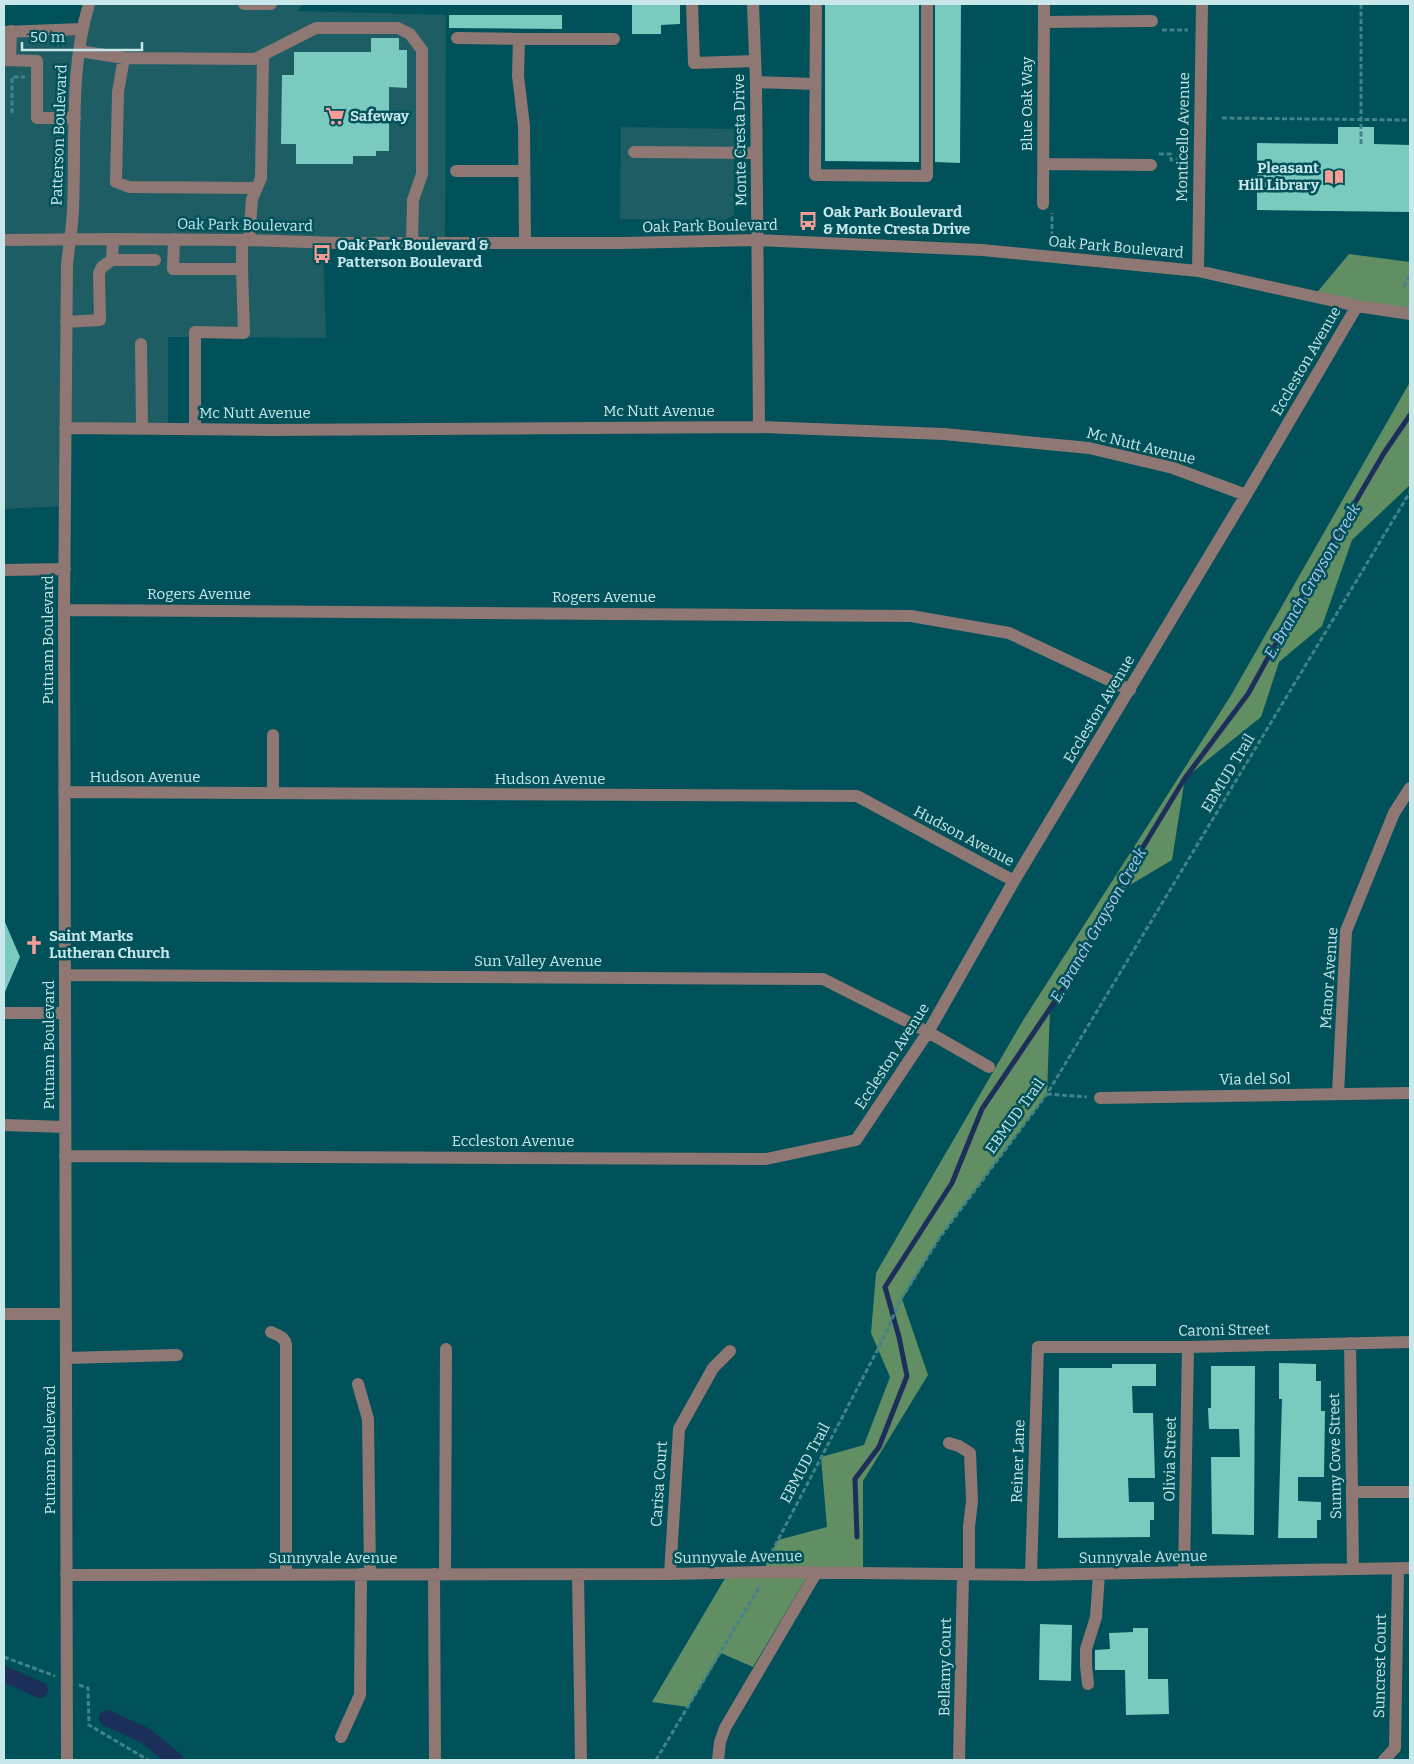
<svg xmlns="http://www.w3.org/2000/svg" width="1414" height="1764" font-family="Bitter,serif">
	<style>
		.built { fill: #1d5d63 }
		.forest { fill: #628e63 }
		.lines { fill: none; stroke-linecap: round; stroke-linejoin: round }
		.stream { stroke: #1c2f5a; stroke-width: 5 }
		.canal { stroke: #1c2f5a; stroke-width: 16 }
		.building { fill: #7acac0 }
		.path { stroke: #428289; stroke-width: 3; stroke-dasharray: 5 2.5; stroke-linecap: butt }
		.minor { stroke: #8f7774; stroke-width: 12 }
		.labels { text-anchor: middle; dominant-baseline: central; stroke-width: 5; stroke-linejoin: round; paint-order: stroke }
		.street-label { font-size: 15px; fill: #c7e7eb; stroke: #005159 }
		.poi-label { font-size: 15px; font-weight: bold; fill: #c7e7eb; stroke: #005159; text-anchor: start }
		.water-label { font-size: 16px; font-style: italic; fill: #b3c8f5; stroke: #005159 }
	</style>
	<rect width="100%" height="100%" fill="#005159"/>
	<path class="built" d="M89,4H303L297,11L446,15L445,243H323L326,338L168,337V428H66L65,506L4,509V32L81,29Z
		M621,127L734,129V215L725,220L620,219Z"/>
	<path class="forest" d="M1349,254L1410,262V315L1314,296Z
		M1410,382V485L1352,540L1322,626L1279,662L1261,717L1185,778L1172,860L1115,894L1078,967L1050,1008L1047,1094L940,1237L902,1299L928,1375L863,1481V1573H809L753,1667L721,1653L688,1707L652,1702L727,1575L765,1572L767,1560L778,1540L827,1527L821,1457L864,1445L890,1377L871,1333L876,1273L1022,1022L1230,697Z"/>
	<g class="lines">
		<path class="stream" d="M857,1537L855,1479L879,1447L907,1376L899,1337L885,1287L952,1183L982,1109L1078,967L1115,893L1185,778L1248,694L1329,547L1384,453L1410,415"/>
		<path class="canal" d="M4,1674L40,1690
			M107,1718L146,1736L175,1760"/>
	</g>
	<path class="building" d="M632,4H680V24L661,25V34H632Z
		M825,4H919V162L825,161Z
		M935,4H961L960,163L935,162Z
		M449,15H562V29L449,28Z
		M371,38H399V50H407V88L389,87V151H376V156H353V164H296V144H281L282,75H294V52H371Z
		M1338,127H1374V144L1410,145V212L1257,210V143L1338,144Z
		M4,920L20,957L4,994Z
		M1279,1363L1316,1364V1381H1321V1411H1325L1324,1477H1298V1501L1321,1502V1520H1317V1538H1278L1282,1399H1279Z
		M1112,1364H1156V1386H1132L1133,1413H1153L1155,1478H1128L1129,1502H1154V1520H1150V1537L1058,1538L1059,1368H1112Z
		M1211,1366H1255L1254,1535L1212,1534L1211,1457H1240L1239,1429H1209L1208,1408H1211Z
		M1040,1624L1072,1625L1071,1681L1039,1680Z
		M1133,1628H1148V1679H1168L1169,1714L1126,1715L1125,1670H1095V1650L1110,1649L1109,1633L1133,1632Z"/>
	<g class="lines">
		<path class="path" d="M1361,4V144
			M1162,30H1188
			M12,113V77H25
			M1222,118L1410,120
			M1159,154H1171V160H1186
			M1052,244V213
			M1404,287L1410,274
			M1047,1094L1087,1097
			M768,1559L880,1345L901,1299L940,1237L1047,1094L1410,492
			M4,1657L55,1676
			M79,1685L88,1688L89,1725L148,1760
			M656,1760L760,1586"/>
		<path class="minor" d="M244,4H271
			M692,4L694,63L755,61
			M753,4L756,82L759,427
			M816,4L815,175L927,176V4
			M1044,22L1152,21
			M4,32L81,29
			M457,38L519,39
			M79,51L124,58L255,59L316,28H398L410,34L422,50V174L413,200L412,243
			M124,58L118,92L116,182L129,187L256,188
			M4,60L37,61V118H75
			M10,60L11,31
			M756,82L815,84
			M634,152L757,153
			M1043,164L1151,165
			M456,171H524
			M1043,204L1044,4
			M174,239L173,269H242V240
			M4,240L113,239L242,240L339,243H622L757,240L982,250L1198,271L1357,306L1410,314
			M249,240L252,199L261,178L263,55
			M525,243L524,126L518,76L519,39H614
			M112,260H155
			M1198,271L1202,4
			M66,322L100,320L99,273L102,267L112,260L113,239
			M141,344L142,428
			M65,428L269,430L759,427L944,434L1089,448L1173,468L1246,495
			M195,429V332L244,333L242,269
			M4,570L65,569
			M64,610L911,616L1009,633L1130,690
			M273,735V793
			M64,792L857,796L1014,881
			M65,975L823,979L928,1032L989,1067
			M4,1013H65
			M1338,1094L1346,931L1394,813L1410,788
			M1100,1098L1410,1093
			M4,1125L65,1127
			M65,1156L766,1159L856,1140L928,1032L1014,881L1246,495L1357,306
			M4,1314H65
			M271,1332C278,1335 285,1337 286,1345V1574
			M1350,1343L1353,1569
			M66,1358L177,1355
			M358,1384L368,1419L370,1574
			M949,1443L959,1446L970,1453L972,1501L969,1527V1574
			M1352,1492H1410
			M1184,1573L1188,1347
			M434,1574L435,1760
			M445,1574L446,1349
			M578,1574L581,1760
			M670,1574L679,1429L713,1368L730,1351
			M66,1575L670,1574L766,1572L1031,1575L1410,1568
			M1031,1575L1038,1347H1188L1410,1342
			M1088,1684L1086,1666V1649L1096,1617L1099,1574
			M341,1737L360,1695L361,1574
			M67,1760L64,610L67,264C69,247 72,229 73,211C76,142 69,70 89,4
			M718,1760L720,1742L725,1728L816,1573
			M959,1760L963,1574
			M1384,1760L1395,1748L1398,1568"/>
	</g>
	<defs>
		<g id="supermarket-bare" transform="scale(1.5)"><path d="M-6-5.5h2.5l.6 2H6L4.5 2H-2.5L-4.4-4H-6ZM-1.5 3.2a1.3 1.3 0 1 0 .1 0ZM3 3.2a1.3 1.3 0 1 0 .1 0Z" fill="#f59c94" stroke="#005159" stroke-width="2.5" paint-order="stroke"/></g>
		<g id="library-bare" transform="scale(1.5)"><path d="M-6-4Q-3-5.5-.7-3.5V5Q-3 3-6 4ZM6-4Q3-5.5 .7-3.5V5Q3 3 6 4Z" fill="#f59c94" stroke="#005159" stroke-width="2.5" paint-order="stroke"/></g>
		<g id="bus-bare" transform="scale(1.5)"><path d="M-5-6H5V4H4V6H2V4H-2V6H-4V4H-5ZM-3.5-4V0h7V-4ZM-3.5 1.2v1.5H-2V1.2ZM2 1.2v1.5H3.5V1.2Z" fill="#f59c94" stroke="#005159" stroke-width="2.5" paint-order="stroke"/></g>
		<g id="church-bare" transform="scale(1.5)"><path d="M-1.2-6h2.4v3.5h3.3v2.4h-3.3V6h-2.4V-.1h-3.3v-2.4h3.3Z" fill="#f59c94" stroke="#005159" stroke-width="2.5" paint-order="stroke"/></g>
	</defs>
	<g fill-rule="evenodd">
		<use href="#supermarket-bare" x="335" y="116"/>
		<use href="#library-bare" x="1334" y="177"/>
		<use href="#bus-bare" x="808" y="221"/>
		<use href="#bus-bare" x="322" y="254"/>
		<use href="#church-bare" x="34" y="945"/>
	</g>
	<g class="labels">
		<g class="street-label">
			<text transform="translate(1027 104) rotate(-90)">Blue Oak Way</text>
			<text transform="translate(59 135) rotate(-88)">Patterson Boulevard</text>
			<text transform="translate(1183 137) rotate(-89)">Monticello Avenue</text>
			<text transform="translate(740 140) rotate(-91)">Monte Cresta Drive</text>
			<text transform="translate(245 225) rotate(1)">Oak Park Boulevard</text>
			<text transform="translate(710 226) rotate(-1)">Oak Park Boulevard</text>
			<text transform="translate(1116 247) rotate(5)">Oak Park Boulevard</text>
			<text transform="translate(1306 361) rotate(-60)">Eccleston Avenue</text>
			<text x="659" y="411">Mc Nutt Avenue</text>
			<text x="255" y="413">Mc Nutt Avenue</text>
			<text transform="translate(1141 446) rotate(14)">Mc Nutt Avenue</text>
			<text x="199" y="594">Rogers Avenue</text>
			<text x="604" y="597">Rogers Avenue</text>
			<text transform="translate(48 640) rotate(-90)">Putnam Boulevard</text>
			<text transform="translate(1099 709) rotate(-59)">Eccleston Avenue</text>
			<text transform="translate(1228 773) rotate(-59)">EBMUD Trail</text>
			<text x="145" y="777">Hudson Avenue</text>
			<text x="550" y="779">Hudson Avenue</text>
			<text transform="translate(964 836) rotate(28)">Hudson Avenue</text>
			<text x="538" y="961">Sun Valley Avenue</text>
			<text transform="translate(1329 978) rotate(-86)">Manor Avenue</text>
			<text transform="translate(49 1045) rotate(-90)">Putnam Boulevard</text>
			<text transform="translate(892 1056) rotate(-57)">Eccleston Avenue</text>
			<text transform="translate(1255 1079) rotate(-1)">Via del Sol</text>
			<text transform="translate(1015 1116) rotate(-54)">EBMUD Trail</text>
			<text x="513" y="1141">Eccleston Avenue</text>
			<text transform="translate(1224 1330) rotate(-1)">Caroni Street</text>
			<text transform="translate(50 1450) rotate(-90)">Putnam Boulevard</text>
			<text transform="translate(1335 1456) rotate(-91)">Sunny Cove Street</text>
			<text transform="translate(1170 1459) rotate(-89)">Olivia Street</text>
			<text transform="translate(1018 1461) rotate(-88)">Reiner Lane</text>
			<text transform="translate(805 1463) rotate(-62)">EBMUD Trail</text>
			<text transform="translate(659 1484) rotate(-86)">Carisa Court</text>
			<text transform="translate(738 1557) rotate(-1)">Sunnyvale Avenue</text>
			<text transform="translate(1143 1557) rotate(-1)">Sunnyvale Avenue</text>
			<text x="333" y="1558">Sunnyvale Avenue</text>
			<text transform="translate(1380 1666) rotate(-89)">Suncrest Court</text>
			<text transform="translate(945 1667) rotate(-89)">Bellamy Court</text>
		</g>
		<g class="poi-label">
			<text x="350" y="116">Safeway</text>
			<text x="1319" y="168" text-anchor="end">Pleasant<tspan x="1319" dy="17">Hill Library</tspan></text>
			<text x="823" y="212">Oak Park Boulevard<tspan x="823" dy="17">&amp; Monte Cresta Drive</tspan></text>
			<text x="337" y="245">Oak Park Boulevard &amp;<tspan x="337" dy="17">Patterson Boulevard</tspan></text>
			<text x="49" y="936">Saint Marks<tspan x="49" dy="17">Lutheran Church</tspan></text>
		</g>
		<g class="water-label">
			<text transform="translate(1312 581) rotate(-60)">E. Branch Grayson Creek</text>
			<text transform="translate(1098 925) rotate(-60)">E. Branch Grayson Creek</text>
		</g>
	</g>
	<rect width="1414" height="1764" fill="none" stroke="#c7e7eb" stroke-width="10"/>
	<path d="M22 42v8h120v-8" fill="none" stroke="#c7e7eb" stroke-width="2.5"/>
	<text x="30" y="42" font-size="15" fill="#c7e7eb" stroke="#005159" stroke-width="4" paint-order="stroke">50 m</text>
</svg>
